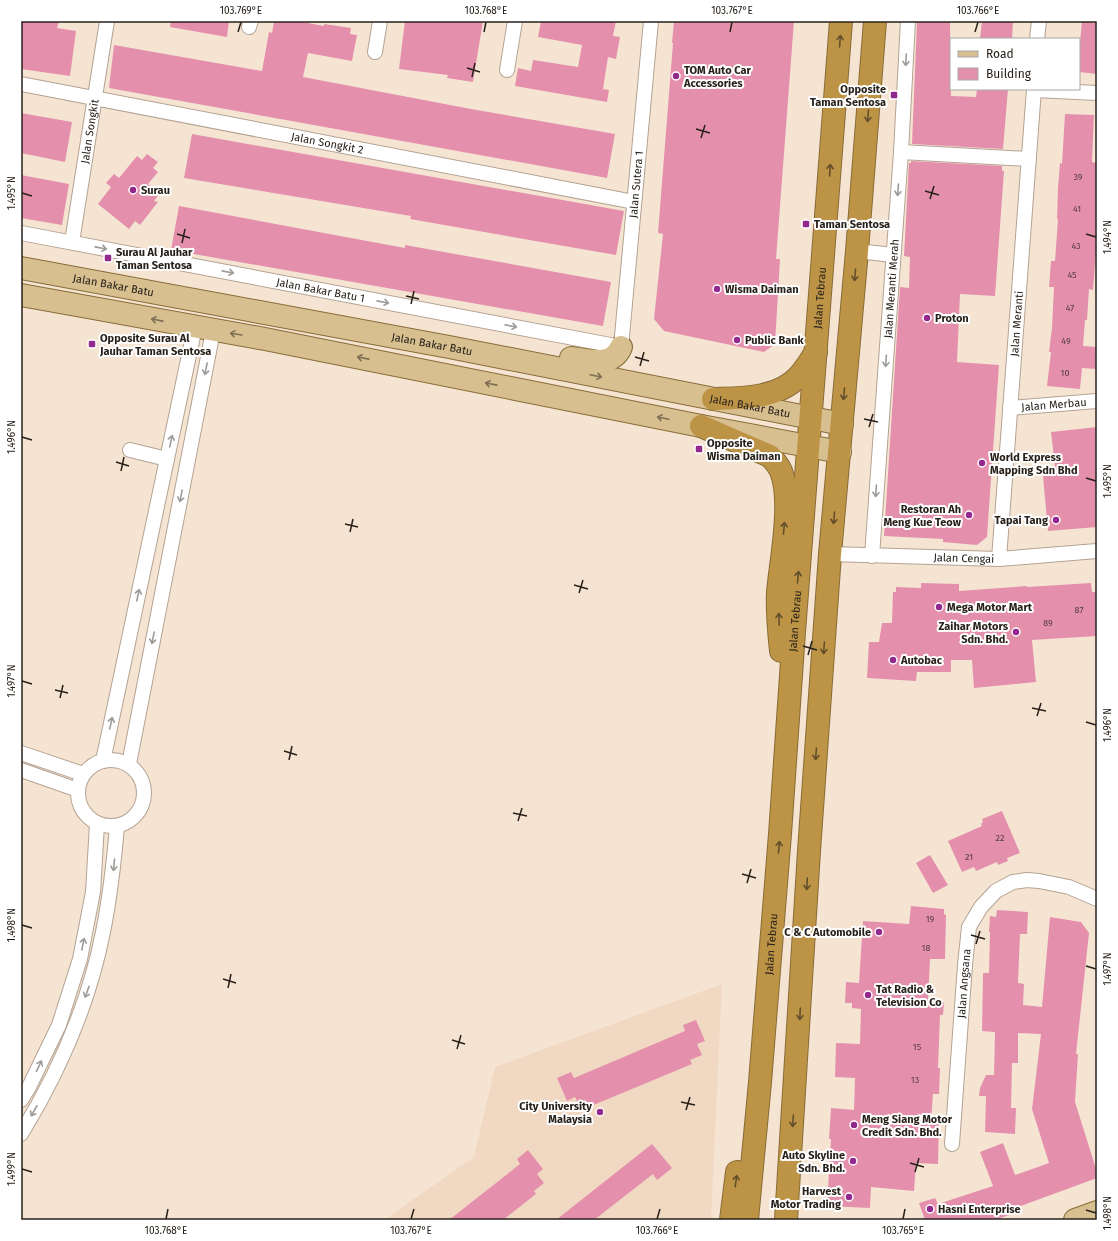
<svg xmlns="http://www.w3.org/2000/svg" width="1118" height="1241" font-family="'Fira Sans',sans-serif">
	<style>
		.built { fill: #f1d8c2 }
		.building { fill: #e490ad }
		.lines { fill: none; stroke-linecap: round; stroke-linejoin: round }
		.street-casing { stroke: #b4a393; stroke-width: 16 }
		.primary-casing { stroke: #886c37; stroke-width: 24 }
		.highway-casing { stroke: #886c37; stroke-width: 24 }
		.street { stroke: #fff; stroke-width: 14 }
		.primary { stroke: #d7bf90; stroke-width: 22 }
		.highway { stroke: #bd9446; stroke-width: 22 }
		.oneway { stroke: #634f2c }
		.oneway2 { stroke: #9e9b98 }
		.oneway3 { stroke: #7f7055 }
		.ticks { fill: none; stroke: #27211a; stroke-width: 1.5 }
		.poi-dot { fill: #92298c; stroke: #fff; stroke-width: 1.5 }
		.labels { text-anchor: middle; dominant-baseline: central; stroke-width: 4; stroke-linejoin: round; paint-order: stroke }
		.number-label { font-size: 9px; fill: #563d3f }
		.poi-label { font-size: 11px; font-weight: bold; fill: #27211a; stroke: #fff; text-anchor: start }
		.street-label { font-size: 11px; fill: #27211a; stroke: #fff }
		.neatline { fill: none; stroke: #27211a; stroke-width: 1.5 }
		.ticks-label { font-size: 10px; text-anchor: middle; fill: #27211a }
	</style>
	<rect width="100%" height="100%" fill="#f6e4d3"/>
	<path class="built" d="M722,984L711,1220H387L391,1215L474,1157L495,1067Z"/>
	<path class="building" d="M21,21H59L57,28L76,31L70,76L21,69Z
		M171,21H229L227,37L170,27Z
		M274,21H297L324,26V24L351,28L350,34L357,35L352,61L308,53L303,77L471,109L615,134L607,178L109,88L114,45L262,71L269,32L272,33Z
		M405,21H483L473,82L447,78L448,75L399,69Z
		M541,21H616L613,36L620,37L616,59L608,57L603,89L609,90L607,102L515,86L518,68L531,71L533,60L578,67L582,45L538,37Z
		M674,21H794L776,259H780L775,344L764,352L664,331L654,319L663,234L658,233L673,43H672Z
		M917,21H950L951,96L976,97L977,89H1008L1003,149L912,144Z
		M982,21H1013L1012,39H980Z
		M1082,21L1097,23V74L1079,72V53Z
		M21,113L72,122L65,162L21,153Z
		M1065,114L1094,115L1092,162L1097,163V238L1093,290L1089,289L1087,320H1085L1083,346L1097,347V369L1082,368L1080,389L1047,386L1051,352H1049L1052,328L1054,287H1049L1051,261H1055L1058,219H1057L1058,187L1060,163L1062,164Z
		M192,134L624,211L616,255L410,219L411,216L184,178Z
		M147,154L158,162L153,168L158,172L148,184L160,193L154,201L158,202L140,225L135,221L129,229L98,204L111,187L106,183L114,174L119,178L137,156L142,160Z
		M911,161L1002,166V171H1004L995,296L960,294L957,362L999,365L987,537L977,545L943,542V539L884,536L900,287L909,288L910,257L904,256L909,163H911Z
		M21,175L69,184L62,225L21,218Z
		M179,206L405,248V245L611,282L603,326L171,250Z
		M1097,427V527L1048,531L1043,476L1056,475L1051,432Z
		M921,583L959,584V591L1027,586V587L1091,583L1092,592H1097V636L1032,640L1036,682L974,688L972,660H951V672H917L916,681L867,678L869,642H879L882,623H892L893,592H896V587L921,588Z
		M1002,811L1020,853L1007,858L1008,861L998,865L997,862L976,871L974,867L962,872L948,841L982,826L981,824L983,822L982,819Z
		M930,855L948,885L933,893L916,863Z
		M911,906L944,909V914L946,915L945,959H930L928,1001L944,1002L943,1015H940L938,1068H940L939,1094H933L931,1121H939L938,1164L916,1163L914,1191L871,1187L870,1208L827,1206L831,1139H829L831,1108L854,1110L855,1078L835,1077L836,1043L860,1044L861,1009L852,1008V1003H845L846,982L859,983L863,921L909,924Z
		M997,910L1028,912L1027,934H1020L1018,983L1024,984L1023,1005L1042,1007L1050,917L1081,922L1089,933L1076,1054H1078L1075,1102L1097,1172V1178L1007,1211L1009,1215L995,1220H925L919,1203L935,1198L938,1204L993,1186L980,1152L1003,1143L1015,1175L1049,1163L1032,1109L1041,1034L1018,1033V1063H1012L1011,1108H1016L1015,1134L985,1132L986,1096H979L980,1088L986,1075H994L995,1032L982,1031L983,973H989L990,932H989L990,916L996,917Z
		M696,1020L705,1041L697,1044L702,1055L690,1060L692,1064L591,1106L589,1103L580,1107L575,1097L567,1101L557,1078L571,1072L574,1078L685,1031L683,1025Z
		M652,1144L672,1168L657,1180L653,1174L594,1220H556Z
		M528,1150L543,1169L537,1174L544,1183L534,1191L536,1194L503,1220H449L520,1164L517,1159Z"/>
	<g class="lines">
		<g class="street-casing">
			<g id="street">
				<path d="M249,27L251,21"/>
				<path d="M1037,39L1039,21"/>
				<path d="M375,52L380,21"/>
				<path d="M507,70L515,21"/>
				<path id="s1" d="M21,84L634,202"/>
				<path d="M1034,90L1097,93"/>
				<path d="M901,152L1029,159"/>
				<path id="s2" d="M21,233L621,347L651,21"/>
				<path id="s3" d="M72,242L107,21"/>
				<path d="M857,251L893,255"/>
				<path id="s4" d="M1010,408L1097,401"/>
				<path d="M130,450L167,459"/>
				<path id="s5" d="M830,554L999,559L1097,551"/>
				<path id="s6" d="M872,556L901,152L908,21"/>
				<path id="s7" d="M999,559L1034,89"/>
				<path d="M21,753L83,774"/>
				<circle cx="111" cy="793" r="33"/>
				<path d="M103,761L195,327"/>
				<path d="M129,764L213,331"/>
				<path d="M21,770L78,790"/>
				<path d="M21,1100L29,1087L59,1025L80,959L93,892L97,824"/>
				<path d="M21,1134C59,1072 89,1003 103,932C110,897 114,862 117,826"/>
				<path id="s8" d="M952,1144L965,965L969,927L981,907L996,891L1013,882L1027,880L1039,881L1069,887L1097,899"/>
			</g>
		</g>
		<g class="primary-casing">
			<g id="primary">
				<path id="s9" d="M21,268L449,347L842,424"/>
				<path d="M21,295L265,339L701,426L840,452"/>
				<path d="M571,358C588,360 612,368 621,347"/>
				<path d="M1075,1220L1097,1212"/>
			</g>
		</g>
		<g class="highway-casing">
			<g id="highway">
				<path d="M713,399C741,398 777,399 798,377C805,370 810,361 816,352"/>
				<path d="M701,426L770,456C774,460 778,465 781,471C793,501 781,559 778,592C777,611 779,632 781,651"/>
				<path d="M731,1220L737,1172"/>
				<path id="s10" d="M747,1220L760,1082L780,834L794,632L841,21"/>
				<path d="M786,1220L809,851L830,554L857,251L875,21"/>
			</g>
		</g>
		<use href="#street" class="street"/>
		<use href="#primary" class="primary"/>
		<use href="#highway" class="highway"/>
	</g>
	<defs><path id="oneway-shaft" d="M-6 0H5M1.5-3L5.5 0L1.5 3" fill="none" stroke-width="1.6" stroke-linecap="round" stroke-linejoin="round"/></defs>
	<g class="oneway">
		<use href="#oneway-shaft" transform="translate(840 41) rotate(-86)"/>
		<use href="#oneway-shaft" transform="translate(868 116) rotate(94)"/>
		<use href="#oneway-shaft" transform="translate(830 170) rotate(-86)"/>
		<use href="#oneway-shaft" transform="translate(855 275) rotate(95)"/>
		<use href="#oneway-shaft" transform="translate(844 394) rotate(95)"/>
		<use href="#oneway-shaft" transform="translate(834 518) rotate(95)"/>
		<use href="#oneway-shaft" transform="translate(784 528) rotate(-85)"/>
		<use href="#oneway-shaft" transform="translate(798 577) rotate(-85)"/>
		<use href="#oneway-shaft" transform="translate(779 619) rotate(-92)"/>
		<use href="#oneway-shaft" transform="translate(824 648) rotate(94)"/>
		<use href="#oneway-shaft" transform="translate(816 754) rotate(94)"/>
		<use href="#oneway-shaft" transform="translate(779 847) rotate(-85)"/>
		<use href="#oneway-shaft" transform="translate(807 884) rotate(93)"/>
		<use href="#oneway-shaft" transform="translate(800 1014) rotate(93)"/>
		<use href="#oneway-shaft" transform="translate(793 1121) rotate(94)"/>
		<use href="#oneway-shaft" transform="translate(736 1181) rotate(-82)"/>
	</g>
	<g class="oneway2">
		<use href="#oneway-shaft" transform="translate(906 60) rotate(93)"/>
		<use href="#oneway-shaft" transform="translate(898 190) rotate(94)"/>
		<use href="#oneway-shaft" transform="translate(101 248) rotate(11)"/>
		<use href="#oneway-shaft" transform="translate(228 272) rotate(11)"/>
		<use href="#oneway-shaft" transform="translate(383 302) rotate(11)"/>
		<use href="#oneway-shaft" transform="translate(511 326) rotate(11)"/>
		<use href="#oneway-shaft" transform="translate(886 361) rotate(94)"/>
		<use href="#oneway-shaft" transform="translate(206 369) rotate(101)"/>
		<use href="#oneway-shaft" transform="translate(171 441) rotate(-78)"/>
		<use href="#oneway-shaft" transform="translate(876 491) rotate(94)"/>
		<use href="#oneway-shaft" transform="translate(181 496) rotate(101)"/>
		<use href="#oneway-shaft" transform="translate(138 595) rotate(-78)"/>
		<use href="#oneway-shaft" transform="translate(153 638) rotate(101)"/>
		<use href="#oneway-shaft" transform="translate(111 723) rotate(-78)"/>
		<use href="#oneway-shaft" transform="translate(114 865) rotate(95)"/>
		<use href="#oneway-shaft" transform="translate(83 944) rotate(-79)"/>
		<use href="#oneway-shaft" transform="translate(87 992) rotate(110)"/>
		<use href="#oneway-shaft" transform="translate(39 1066) rotate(-65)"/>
		<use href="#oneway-shaft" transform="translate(34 1111) rotate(119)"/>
	</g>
	<g class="oneway3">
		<use href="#oneway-shaft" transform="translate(157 320) rotate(-169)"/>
		<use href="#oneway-shaft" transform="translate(236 334) rotate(-171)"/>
		<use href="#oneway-shaft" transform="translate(363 358) rotate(-169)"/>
		<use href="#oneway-shaft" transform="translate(596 376) rotate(12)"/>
		<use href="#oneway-shaft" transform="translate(491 384) rotate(-169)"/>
		<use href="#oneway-shaft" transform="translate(663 418) rotate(-168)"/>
	</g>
	<path class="ticks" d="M238,32L241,22M484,32L486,22M730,32L732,22M975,32L978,22M467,68L480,72M472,77L475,63M696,129L710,133M701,138L705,125M925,191L939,195M22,193L32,196M930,199L934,186M177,234L190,238M1086,234L1096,237M182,243L185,229M406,296L419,299M411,304L414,291M635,357L649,361M640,366L644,352M864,419L878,422M869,427L873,414M22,437L32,440M116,462L129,466M121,471L124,457M1086,478L1096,481M345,524L358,527M350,532L353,519M574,585L588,589M579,593L583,580M803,646L817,650M808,655L812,641M22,681L32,684M55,690L68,693M60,698L63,685M1032,708L1046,711M1037,716L1041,703M1086,722L1096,725M284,751L297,755M289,760L292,746M513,813L527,816M518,821L522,808M742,874L756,878M747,883L751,869M22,925L32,928M971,935L985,939M976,944L980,931M1086,966L1096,969M223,979L236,983M228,988L231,974M452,1040L465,1044M457,1049L461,1035M681,1102L695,1105M686,1110L690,1097M910,1163L924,1167M22,1169L32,1172M915,1172L919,1158M1086,1210L1096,1213M166,1219L168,1209M411,1219L414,1209M657,1219L660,1209M903,1219L905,1209"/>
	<g class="poi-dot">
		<circle cx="676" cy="76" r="4"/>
		<rect x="890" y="91" width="8" height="8" rx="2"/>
		<circle cx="133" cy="190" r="4"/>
		<rect x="802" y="220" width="8" height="8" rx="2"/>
		<rect x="104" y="254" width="8" height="8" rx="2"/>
		<circle cx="717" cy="289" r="4"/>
		<circle cx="927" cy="318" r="4"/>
		<circle cx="737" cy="340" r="4"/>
		<rect x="88" y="340" width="8" height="8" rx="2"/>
		<rect x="695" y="445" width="8" height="8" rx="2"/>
		<circle cx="982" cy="463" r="4"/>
		<circle cx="969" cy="515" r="4"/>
		<circle cx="1056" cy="520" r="4"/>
		<circle cx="939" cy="607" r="4"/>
		<circle cx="1016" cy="632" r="4"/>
		<circle cx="893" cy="660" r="4"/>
		<circle cx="879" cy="932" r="4"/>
		<circle cx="868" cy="995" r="4"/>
		<circle cx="600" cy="1112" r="4"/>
		<circle cx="854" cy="1125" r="4"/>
		<circle cx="853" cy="1161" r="4"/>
		<circle cx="849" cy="1197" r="4"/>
		<circle cx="930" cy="1209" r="4"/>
	</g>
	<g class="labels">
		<g class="number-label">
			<text x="1078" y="177">39</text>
			<text x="1077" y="209">41</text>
			<text x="1076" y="246">43</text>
			<text x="1072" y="275">45</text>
			<text x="1070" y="308">47</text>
			<text x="1066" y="341">49</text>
			<text x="1065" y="373">10</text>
			<text x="1079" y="610">87</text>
			<text x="1048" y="623">89</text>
			<text x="1000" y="838">22</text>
			<text x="969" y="857">21</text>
			<text x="930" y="919">19</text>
			<text x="926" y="948">18</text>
			<text x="917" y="1047">15</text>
			<text x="915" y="1080">13</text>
		</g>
		<g class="poi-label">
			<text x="684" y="70">TOM Auto Car<tspan x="684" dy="13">Accessories</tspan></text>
			<text x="886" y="89" text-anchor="end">Opposite<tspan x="886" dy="13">Taman Sentosa</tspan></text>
			<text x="141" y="190">Surau</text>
			<text x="814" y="224">Taman Sentosa</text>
			<text x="116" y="252">Surau Al Jauhar<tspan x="116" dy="13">Taman Sentosa</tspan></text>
			<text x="725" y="289">Wisma Daiman</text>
			<text x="935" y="318">Proton</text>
			<text x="100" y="338">Opposite Surau Al<tspan x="100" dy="13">Jauhar Taman Sentosa</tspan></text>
			<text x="745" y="340">Public Bank</text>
			<text x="707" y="443">Opposite<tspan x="707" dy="13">Wisma Daiman</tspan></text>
			<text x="990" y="457">World Express<tspan x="990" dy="13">Mapping Sdn Bhd</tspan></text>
			<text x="961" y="509" text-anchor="end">Restoran Ah<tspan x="961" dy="13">Meng Kue Teow</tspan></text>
			<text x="1048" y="520" text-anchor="end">Tapai Tang</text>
			<text x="947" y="607">Mega Motor Mart</text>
			<text x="1008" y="626" text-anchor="end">Zaihar Motors<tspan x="1008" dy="13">Sdn. Bhd.</tspan></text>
			<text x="901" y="660">Autobac</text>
			<text x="871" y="932" text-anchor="end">C &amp; C Automobile</text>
			<text x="876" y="989">Tat Radio &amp;<tspan x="876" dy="13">Television Co</tspan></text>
			<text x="592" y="1106" text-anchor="end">City University<tspan x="592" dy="13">Malaysia</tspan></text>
			<text x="862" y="1119">Meng Siang Motor<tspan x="862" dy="13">Credit Sdn. Bhd.</tspan></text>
			<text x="845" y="1155" text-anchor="end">Auto Skyline<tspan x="845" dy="13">Sdn. Bhd.</tspan></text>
			<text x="841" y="1191" text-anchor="end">Harvest<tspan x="841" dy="13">Motor Trading</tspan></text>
			<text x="938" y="1209">Hasni Enterprise</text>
		</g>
		<g class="street-label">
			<text stroke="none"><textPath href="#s3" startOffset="112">Jalan Songkit</textPath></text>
			<text stroke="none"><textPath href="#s1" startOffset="312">Jalan Songkit 2</textPath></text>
			<text stroke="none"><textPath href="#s2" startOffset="774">Jalan Sutera 1</textPath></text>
			<text stroke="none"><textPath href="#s9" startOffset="94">Jalan Bakar Batu</textPath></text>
			<text stroke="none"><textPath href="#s6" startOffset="268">Jalan Meranti Merah</textPath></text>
			<text stroke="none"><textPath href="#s2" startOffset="305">Jalan Bakar Batu 1</textPath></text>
			<text stroke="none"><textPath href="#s10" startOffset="925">Jalan Tebrau</textPath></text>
			<text stroke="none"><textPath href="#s7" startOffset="236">Jalan Meranti</textPath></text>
			<text stroke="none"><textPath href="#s9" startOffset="418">Jalan Bakar Batu</textPath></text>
			<text stroke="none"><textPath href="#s4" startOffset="44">Jalan Merbau</textPath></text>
			<text stroke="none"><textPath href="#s9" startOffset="742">Jalan Bakar Batu</textPath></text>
			<text stroke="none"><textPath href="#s5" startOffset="134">Jalan Cengai</textPath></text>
			<text stroke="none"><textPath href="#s10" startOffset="601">Jalan Tebrau</textPath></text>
			<text stroke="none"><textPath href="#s10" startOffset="277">Jalan Tebrau</textPath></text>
			<text stroke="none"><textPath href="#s8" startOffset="161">Jalan Angsana</textPath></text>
		</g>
	</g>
	<rect width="1118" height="1241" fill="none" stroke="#ffffff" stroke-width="44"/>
	<rect x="950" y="38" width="130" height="52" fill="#ffffff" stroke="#a9a6a3"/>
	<rect x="958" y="51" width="20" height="6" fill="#d7bf90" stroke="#a9a6a3"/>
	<text x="986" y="58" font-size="12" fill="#27211a">Road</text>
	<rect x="958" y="68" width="20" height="12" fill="#e490ad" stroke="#a9a6a3"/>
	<text x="986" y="78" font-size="12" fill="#27211a">Building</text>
	<rect x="22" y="22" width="1074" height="1197" class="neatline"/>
	<g class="ticks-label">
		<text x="241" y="14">103.769°E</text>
		<text x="486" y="14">103.768°E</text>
		<text x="732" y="14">103.767°E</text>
		<text x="978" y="14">103.766°E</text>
		<text transform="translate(11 193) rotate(-90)" y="4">1.495°N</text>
		<text transform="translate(1107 237) rotate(-90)" y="4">1.494°N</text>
		<text transform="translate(11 437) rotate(-90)" y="4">1.496°N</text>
		<text transform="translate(1107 481) rotate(-90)" y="4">1.495°N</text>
		<text transform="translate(11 681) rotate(-90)" y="4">1.497°N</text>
		<text transform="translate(1107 725) rotate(-90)" y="4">1.496°N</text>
		<text transform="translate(11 925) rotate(-90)" y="4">1.498°N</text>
		<text transform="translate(1107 969) rotate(-90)" y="4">1.497°N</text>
		<text transform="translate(11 1169) rotate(-90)" y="4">1.499°N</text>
		<text transform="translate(1107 1213) rotate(-90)" y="4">1.498°N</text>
		<text x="166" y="1234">103.768°E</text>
		<text x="411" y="1234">103.767°E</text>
		<text x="657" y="1234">103.766°E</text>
		<text x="903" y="1234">103.765°E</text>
	</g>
</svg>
